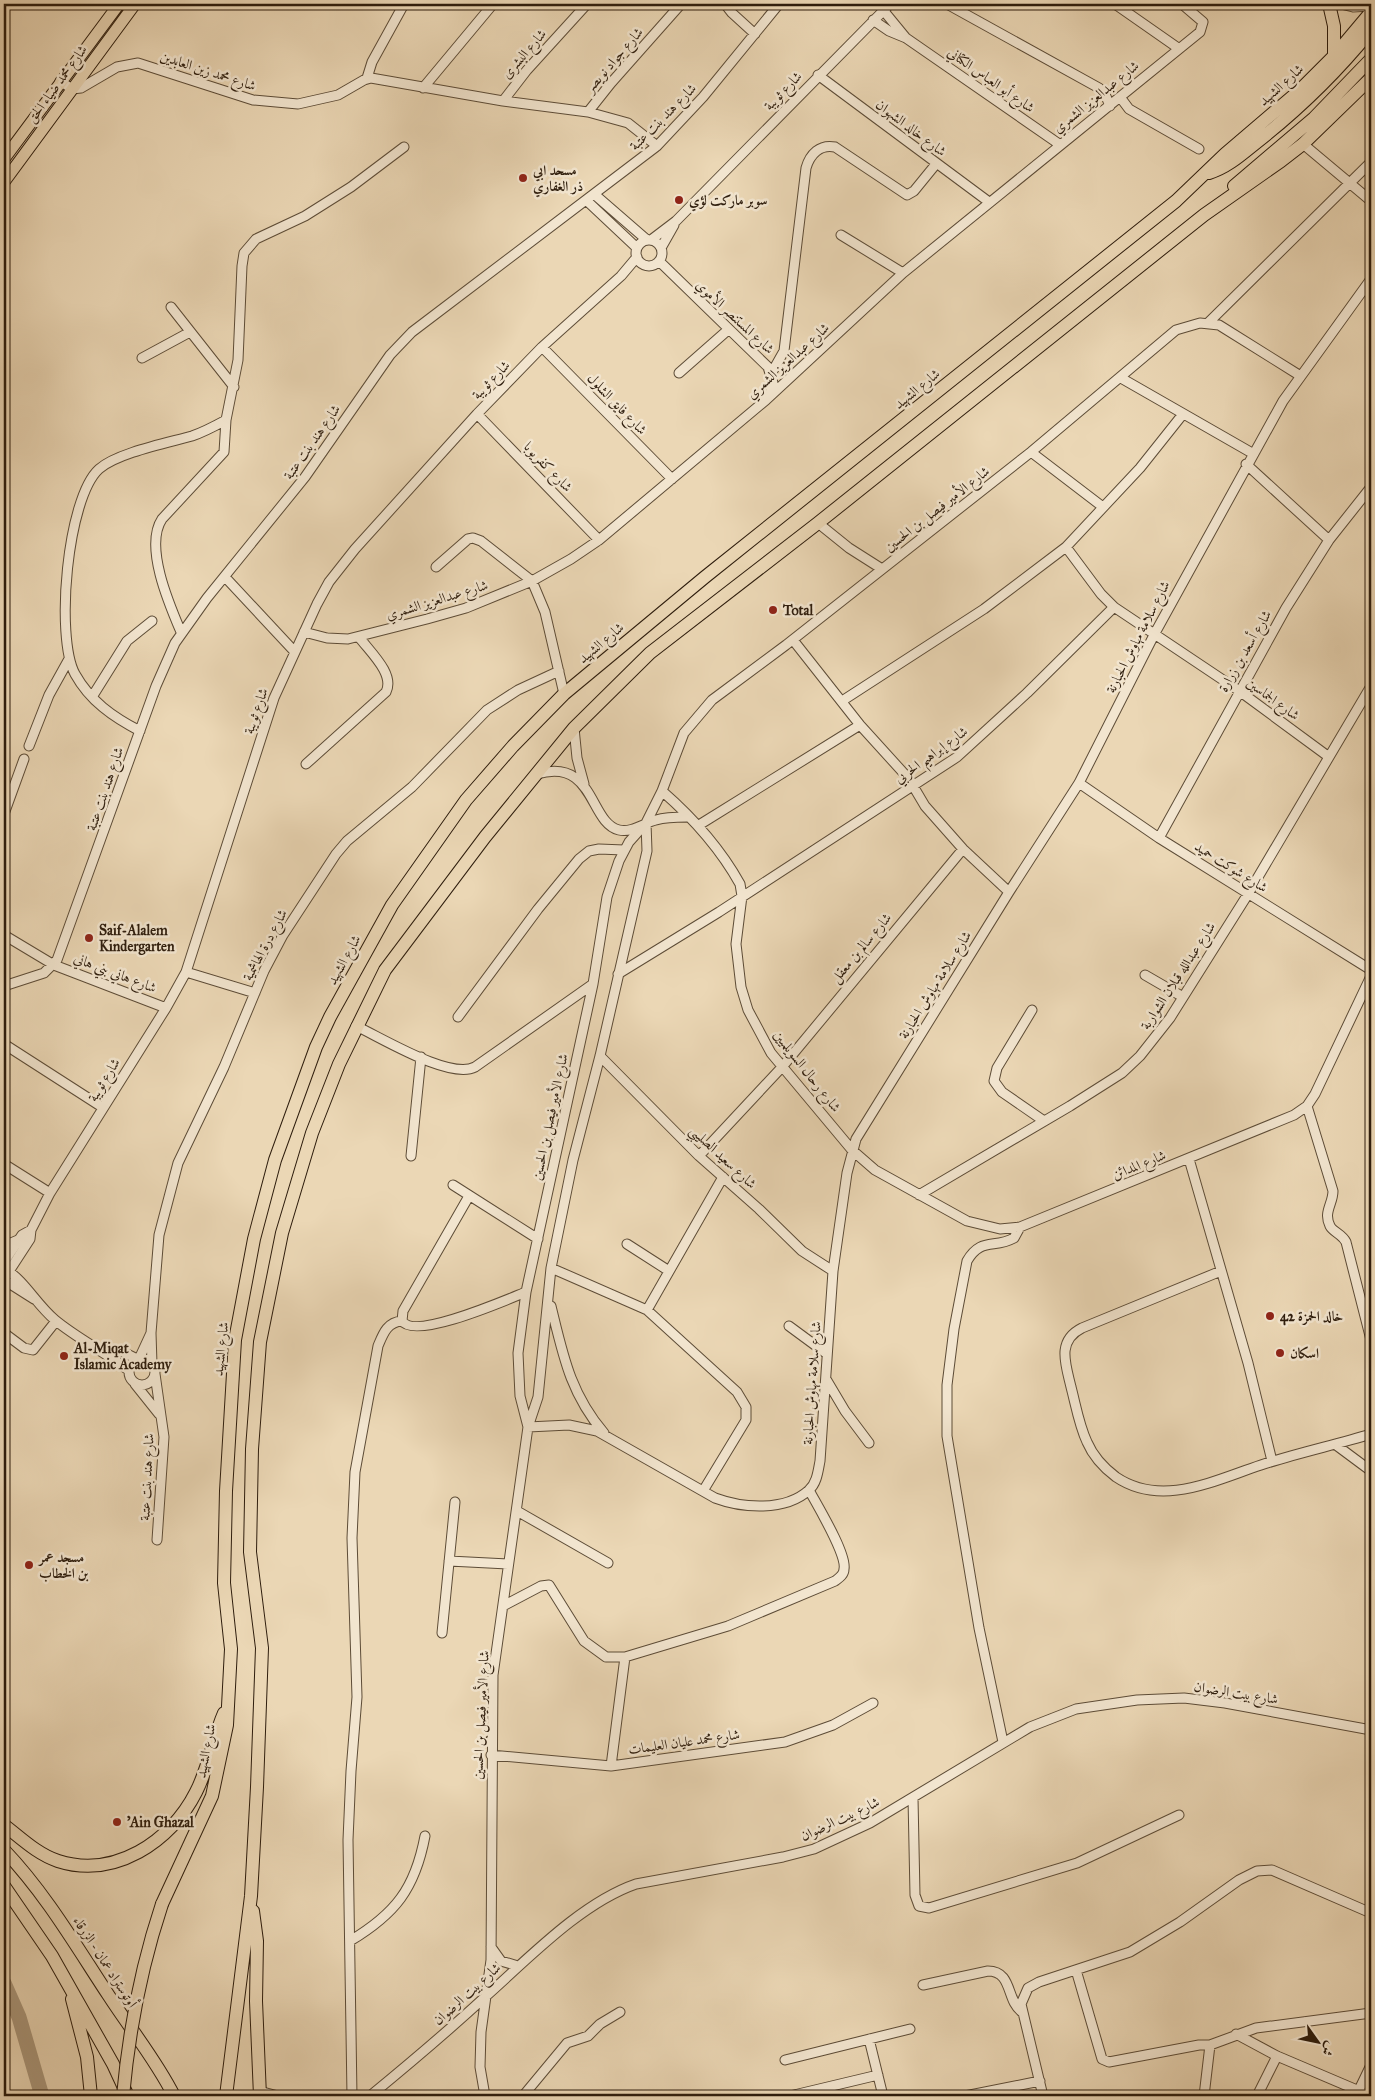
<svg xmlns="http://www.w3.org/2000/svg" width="1375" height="2100" font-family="'IM FELL Great Primer',Amiri,serif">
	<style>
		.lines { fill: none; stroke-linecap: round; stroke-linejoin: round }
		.river { stroke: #ab987c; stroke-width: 15 }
		.minor-casing { stroke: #5d4c37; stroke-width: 11 }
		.major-casing { stroke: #2e1d0d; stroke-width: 13 }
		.highway-casing { stroke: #2e1d0d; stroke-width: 14 }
		.minor { stroke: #f2e5cf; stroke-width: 9 }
		.major { stroke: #ebd7b5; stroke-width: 11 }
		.highway { stroke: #ebd7b5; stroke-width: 12 }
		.highway-bridge-casing { stroke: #2e1d0d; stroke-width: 14; stroke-linecap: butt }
		.highway-bridge { stroke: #ebd7b5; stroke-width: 12 }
		.poi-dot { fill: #8f2418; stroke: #f2e5cf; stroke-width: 2 }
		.labels { text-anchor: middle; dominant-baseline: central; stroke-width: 5; stroke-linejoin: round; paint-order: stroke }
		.street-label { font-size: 14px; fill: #2e1d0d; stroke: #f2e5cf }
		.poi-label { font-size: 14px; font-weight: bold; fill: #2e1d0d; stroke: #f2e5cf; text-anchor: start }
	</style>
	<rect width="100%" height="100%" fill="#ebd7b5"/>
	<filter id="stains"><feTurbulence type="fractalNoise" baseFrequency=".004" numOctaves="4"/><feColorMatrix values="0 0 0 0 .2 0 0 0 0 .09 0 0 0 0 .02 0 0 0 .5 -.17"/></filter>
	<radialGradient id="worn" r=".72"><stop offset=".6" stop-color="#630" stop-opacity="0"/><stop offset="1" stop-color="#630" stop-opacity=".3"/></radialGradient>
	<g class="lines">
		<path class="river" d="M4,1983L19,2017L42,2096"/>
		<g class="minor-casing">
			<path id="minor" d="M725,4L732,13L755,34
				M947,4L1099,88L1105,94L1110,106
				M1115,4L1178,48
				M1341,4L1353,7L1371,6
				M883,10L906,38
				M873,20L889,31L906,38L1059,144
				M818,75L989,202
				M367,78L372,62L404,4
				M60,81L72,89L81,88L117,67L138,63L253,100L298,104L338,95L364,80L371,78L503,101L588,112L628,123L657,146
				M423,88L493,4
				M1120,97L1129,109L1199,149
				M503,101L527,70L587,4
				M588,112L611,83L681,4
				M1303,144L1371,201
				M594,194L647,240
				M586,200L637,248
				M841,235L903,273
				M651,240L676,221L890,4
				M636 253a13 13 0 1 1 26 0a13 13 0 1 1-26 0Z
				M661,248L674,225
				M659,261L768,367L773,383L769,396
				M171,307L234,387
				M1208,323L1371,162
				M542,347L672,479
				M142,358L190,332
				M679,373L729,329
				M771,374L784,351L806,168C810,154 820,144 835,147L907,195L914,191L936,164
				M1121,378L1252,453
				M477,414L599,540
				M1031,452L1103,507
				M1246,464L1329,540
				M818,523L849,548L882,569
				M1066,547L1101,594L1114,607L1238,690L1329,757
				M436,567L468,539L473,538L481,541L532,581L545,612L564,694
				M225,577L294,651
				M181,632C169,604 144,546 162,519L224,452L226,420L238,360L242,266L244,253L256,239L305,216L351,187L404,147
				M304,632L327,638L348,639L427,619L466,608L532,581L571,559L599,540L766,400L903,273L1200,32L1203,22L1182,4
				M793,640L860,725L909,779L925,806L963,849L1009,892
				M92,697L127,641L152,621
				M842,701L984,609L1066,547L1140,468L1183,414
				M574,728L577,758L584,784
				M140,731C113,717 90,701 75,674C55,637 67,498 99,469C117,453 167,443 192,436C204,432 215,426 226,420
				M29,746L49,695L69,659
				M306,764L386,692C395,674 370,652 359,637
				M537,774C595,757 589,823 619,830C632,833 644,823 656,820C666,817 676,817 687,817
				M1079,783L1159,838L1371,970
				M662,791C693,818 720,848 740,884L742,896L736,944L741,987L748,1010L771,1053L852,1150L875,1170L967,1221L1000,1229L1020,1227L1294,1115L1307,1106L1315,1094L1371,976
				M4,814L24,759
				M699,825L860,725
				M1159,838L1286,608L1329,540L1371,487
				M4,935L54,965L166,1008
				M186,972L255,993
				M618,974L719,912L957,757L1027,693L1114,607
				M1145,975L1183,997
				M4,986L44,973L57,960L156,686L175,643L207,598L305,477L390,355L412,332L657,146L703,97L779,4
				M1032,1010L997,1068L994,1081L1002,1092L1044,1121
				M458,1017L538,909L579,859L589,851L599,849L624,850
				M356,1026C382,1038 450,1080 475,1067L593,984
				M4,1044L102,1107
				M600,1056L699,1156L759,1209L802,1251L833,1271
				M1307,1106L1333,1191C1333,1204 1323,1212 1330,1226C1333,1232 1342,1234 1346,1242L1371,1340
				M411,1156L421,1057
				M699,1156L783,1066L963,849
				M1189,1159L1248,1363L1272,1461
				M4,1164L50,1193
				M453,1185L538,1239
				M919,1195L1070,1106L1122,1073L1140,1056L1170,1018L1248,894L1371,686
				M469,1196L403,1311L402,1321C415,1340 506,1300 526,1292
				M627,1244L669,1271
				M4,1246L18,1240
				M4,1262L22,1235L31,1230
				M4,1268C26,1282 35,1303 55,1320C78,1339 105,1352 128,1370
				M551,1268L647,1310L737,1392L746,1407V1420L703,1491
				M1221,1271L1082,1328C1056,1341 1066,1365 1071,1387C1076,1406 1079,1425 1087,1442C1093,1456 1104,1468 1116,1477C1162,1508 1215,1480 1261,1465C1297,1453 1335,1445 1371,1434
				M4,1279L30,1239L31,1230L50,1193L166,1008L186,972L274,698L317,604L329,582L355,549L477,414L542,347L621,276L637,257
				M4,1280L34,1299
				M551,1306C563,1355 570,1393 604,1433
				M647,1310L723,1177
				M789,1326L827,1354
				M4,1333L24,1348L33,1350L56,1321
				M103,1349L123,1352L137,1359
				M129 1372a13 13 0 1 1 26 0a13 13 0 1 1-26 0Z
				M139,1359L151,1333
				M152,1364L151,1333L159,1235L178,1163L224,1067L264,971L283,935L336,854L347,841L412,787L487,710L518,690L559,671
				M155,1374L164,1437L157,1540
				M826,1379L845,1411L869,1443
				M135,1384L159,1414
				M528,1427L569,1425L597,1431L715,1498C742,1508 785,1512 809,1490C817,1483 818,1471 820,1461L833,1271L847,1173L856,1139L1009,892L1079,783L1155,633L1283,401L1371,279
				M528,1427L520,1396L518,1353L526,1292L593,984L607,897L619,861L629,842L646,823L662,791L684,733L712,700L786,645L1031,452L1176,330L1200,323L1219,325L1299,375
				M1336,1445L1371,1471
				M517,1511L608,1563
				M449,1561L508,1564
				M503,1606L541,1586L549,1585L584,1641L606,1657H625L728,1626L835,1581C839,1578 844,1575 844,1569C847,1554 817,1505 809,1490
				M442,1633L455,1502
				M1003,1742L979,1628L947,1436V1385L954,1329L967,1261C981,1237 994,1249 1014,1238L1020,1227
				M491,1755L611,1766L785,1742L833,1725L873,1703
				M611,1766L625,1657
				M913,1798L915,1895L919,1906L929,1908L1077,1863L1179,1815
				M350,1941C395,1914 415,1889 425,1836
				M491,1947L501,1961L518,1966
				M1076,1970L1102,2059L1109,2062L1199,2045H1210L1256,2028L1371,2013
				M923,1985L988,1971C1013,1971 1006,2001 1022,2012
				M1236,2034L1277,2056L1371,2096
				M869,2039L883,2096
				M785,2060L910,2029
				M1359,2090L1371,2065
				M259,2091L278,2096
				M352,2096L348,1840L351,1771L357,1697L352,1538L355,1472L378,1346C383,1334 387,1322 402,1321
				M370,2096C409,2064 448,2031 485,1997C528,1959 581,1903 636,1884L783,1857L814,1849L870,1823L1030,1727L1076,1709L1137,1700L1184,1698L1225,1703L1371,1730
				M485,2096L480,2067L481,2032L491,1960L493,1675L528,1427L538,1397L551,1268L573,1160L600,1056L647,851L646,823
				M523,2096L567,2043L588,2036L600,2024L620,2012
				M790,2096L878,2075
				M965,2096L1040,2081
				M1043,2096L1021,2004L1028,1988L1039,1982L1130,1952L1180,1922L1239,1880L1257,1871L1272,1870L1371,1913
				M1204,2096L1210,2045
				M1257,2096L1277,2056"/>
		</g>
		<g class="major-casing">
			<path id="major" d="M4,159L119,4
				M4,182L135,4"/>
		</g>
		<g class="highway-casing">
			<path id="highway" d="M1329,4L1334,26V56
				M1209,173C1228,167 1242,154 1257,142C1299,109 1337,72 1371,30
				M1234,186L1314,118L1371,59
				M4,1825C21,1838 37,1854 58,1861C114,1879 171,1842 196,1792C209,1767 213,1738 224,1713
				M4,1850C46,1894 76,1946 109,1996C131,2030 156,2060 174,2096
				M4,1886L52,1956L113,2064L126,2092
				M162,1904L212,1796L227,1725L231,1649L224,1583L226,1491L235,1340L254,1239L275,1160L316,1047L330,1017L392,905L466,800L513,746L564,694L705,577L1176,201L1225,154L1299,91L1334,56L1371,12
				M253,1911L257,1941L256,2001L260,2096
				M72,1999L87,2057L91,2096
				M226,2096L251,1896L257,1787L262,1648L250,1552L252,1449L260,1342L282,1233L312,1133L339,1064L385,970L485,837L574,728L650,653L818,523L1204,215L1281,161L1303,144L1371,78"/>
		</g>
		<use href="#minor" class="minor"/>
		<use href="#major" class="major"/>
		<use href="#highway" class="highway"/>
		<g class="highway-bridge-casing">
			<path id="highway-bridge" d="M123,2096C129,2030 141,1967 162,1904"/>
		</g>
		<use href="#highway-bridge" class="highway-bridge"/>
	</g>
	<g class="poi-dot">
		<circle cx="523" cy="178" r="5"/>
		<circle cx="679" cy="200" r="5"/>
		<circle cx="773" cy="610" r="5"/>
		<circle cx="89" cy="938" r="5"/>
		<circle cx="1270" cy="1316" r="5"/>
		<circle cx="1280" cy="1353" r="5"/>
		<circle cx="64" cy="1356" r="5"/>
		<circle cx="29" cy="1565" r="5"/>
		<circle cx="117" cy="1822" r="5"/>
	</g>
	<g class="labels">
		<g class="street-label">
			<text transform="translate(524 54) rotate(-49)">شارع البشرى</text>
			<text transform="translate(614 60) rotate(-49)">شارع جواد نويصر</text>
			<text transform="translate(208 71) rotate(18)">شارع محمد زين العابدين</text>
			<text transform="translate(991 80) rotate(35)">شارع أبو العباس الكتاني</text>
			<text transform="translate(57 84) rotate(-54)">شارع محمد ضياء الحق</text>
			<text transform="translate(1281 85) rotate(-42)">شارع الشهيد</text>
			<text transform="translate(783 91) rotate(-46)">شارع ثويبة</text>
			<text transform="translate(1096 97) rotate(-39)">شارع عبدالعزيز الشمري</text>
			<text transform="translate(663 117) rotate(-45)">شارع هند بنت عتبة</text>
			<text transform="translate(911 128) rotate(37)">شارع خالد الشهوان</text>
			<text transform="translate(735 317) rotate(43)">شارع المستنصر الأموي</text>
			<text transform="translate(788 361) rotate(-42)">شارع عبدالعزيز الشمري</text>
			<text transform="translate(491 380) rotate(-46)">شارع ثويبة</text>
			<text transform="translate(917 389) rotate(-39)">شارع الشهيد</text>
			<text transform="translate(617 404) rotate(46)">شارع فايق الشلول</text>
			<text transform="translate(312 442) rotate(-55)">شارع هند بنت عتبة</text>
			<text transform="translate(548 467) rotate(46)">شارع كفريوبا</text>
			<text transform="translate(937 509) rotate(-38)">شارع الأمير فيصل بن الحسين</text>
			<text transform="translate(437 600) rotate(-17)">شارع عبدالعزيز الشمري</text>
			<text transform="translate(1138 637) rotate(-63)">شارع سلامة مهاوش الحبارنة</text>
			<text transform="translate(601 643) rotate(-40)">شارع الشهيد</text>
			<text transform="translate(1245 651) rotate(-60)">شارع أسعد بن زرارة</text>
			<text transform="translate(1273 699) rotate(36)">شارع الجماسين</text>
			<text transform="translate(256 711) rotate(-71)">شارع ثويبة</text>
			<text transform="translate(931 755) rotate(-36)">شارع إبراهيم الحربي</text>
			<text transform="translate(105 789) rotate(-71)">شارع هند بنت عتبة</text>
			<text transform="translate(1231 867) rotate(32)">شارع شوكت حميد</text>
			<text transform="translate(265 945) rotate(-62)">شارع درة الهاشمية</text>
			<text transform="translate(861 948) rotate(-50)">شارع سالم بن معقل</text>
			<text transform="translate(344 960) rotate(-61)">شارع الشهيد</text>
			<text transform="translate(115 973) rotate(21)">شارع هاني بني هاني</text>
			<text transform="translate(1178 976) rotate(-57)">شارع عبدالله قبلان الشواربة</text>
			<text transform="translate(935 985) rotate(-58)">شارع سلامة مهاوش الحبارنة</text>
			<text transform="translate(807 1071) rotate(52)">شارع رحال السويلميين</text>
			<text transform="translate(104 1080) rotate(-58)">شارع ثويبة</text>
			<text transform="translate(550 1117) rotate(-78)">شارع الأمير فيصل بن الحسين</text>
			<text transform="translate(723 1157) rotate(43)">شارع سعيد الصليبي</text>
			<text transform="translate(1139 1165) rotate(-22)">شارع المدائن</text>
			<text transform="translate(221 1349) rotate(-84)">شارع الشهيد</text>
			<text transform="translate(812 1383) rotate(-86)">شارع سلامة مهاوش الحبارنة</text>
			<text transform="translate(147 1477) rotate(-87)">شارع هند بنت عتبة</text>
			<text transform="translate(1236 1693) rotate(9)">شارع بيت الرضوان</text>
			<text transform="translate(481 1715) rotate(-87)">شارع الأمير فيصل بن الحسين</text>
			<text transform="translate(684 1742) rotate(-8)">شارع محمد عليان العليمات</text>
			<text transform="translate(206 1751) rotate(-79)">شارع الشهيد</text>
			<text transform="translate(840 1819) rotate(-25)">شارع بيت الرضوان</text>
			<text transform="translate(105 1962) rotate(57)">أوتوستراد عمان - الزرقاء</text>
			<text transform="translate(467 1994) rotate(-42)">شارع بيت الرضوان</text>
		</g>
		<g class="poi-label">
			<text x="533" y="170">مسحد ابي<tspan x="533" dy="16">ذر الغفاري</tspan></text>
			<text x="689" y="200">سوبر ماركت لؤي</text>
			<text x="783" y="610">Total</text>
			<text x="99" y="930">Saif-Alalem<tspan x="99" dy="16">Kindergarten</tspan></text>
			<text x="1280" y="1316">خالد الحمزة 42</text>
			<text x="74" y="1348">Al-Miqat<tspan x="74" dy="16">Islamic Academy</tspan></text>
			<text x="1290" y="1353">اسكان</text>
			<text x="39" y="1557">مسجد عمر<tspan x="39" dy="16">بن الخطاب</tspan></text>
			<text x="127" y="1822">'Ain Ghazal</text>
		</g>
	</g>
	<rect width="1375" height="2100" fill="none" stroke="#ebd7b5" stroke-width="20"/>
	<rect x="5" y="5" width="1365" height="2090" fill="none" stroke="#2e1d0d" stroke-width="2.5"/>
	<rect x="10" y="10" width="1355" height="2080" fill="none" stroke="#2e1d0d"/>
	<g transform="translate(1318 2042) rotate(123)" stroke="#f2e5cf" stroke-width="4" paint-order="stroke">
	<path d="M0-4L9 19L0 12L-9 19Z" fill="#2e1d0d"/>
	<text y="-8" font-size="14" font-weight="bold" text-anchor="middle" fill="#2e1d0d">ش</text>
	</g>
	<rect width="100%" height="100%" filter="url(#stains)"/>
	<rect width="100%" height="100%" fill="url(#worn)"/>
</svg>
